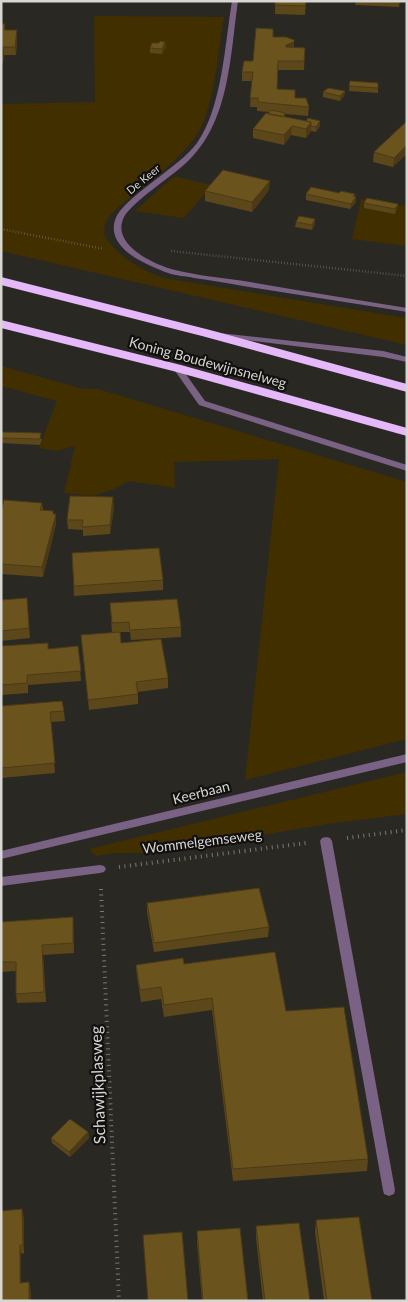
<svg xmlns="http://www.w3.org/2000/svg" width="408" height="1302" font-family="Lato,sans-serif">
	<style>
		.green { fill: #422f00 }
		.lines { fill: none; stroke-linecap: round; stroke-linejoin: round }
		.path-far1 { stroke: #7a7874; stroke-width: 2.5; stroke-dasharray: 0.5 2.5; stroke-linecap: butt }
		.path { stroke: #7a7874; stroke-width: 4; stroke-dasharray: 1 4.5; stroke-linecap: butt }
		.service { fill: #796283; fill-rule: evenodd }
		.minor { fill: #796283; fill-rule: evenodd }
		.motorway { fill: #e5b8fa; fill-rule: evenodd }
		.wall { fill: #5c471a }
		.shaded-wall { fill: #4b3a15 }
		.building { fill: #6b531e; stroke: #4b3a15 }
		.labels { text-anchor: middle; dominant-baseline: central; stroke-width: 4.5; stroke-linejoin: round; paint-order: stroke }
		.far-street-label { font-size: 11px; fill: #d8d6d3; stroke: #11100f }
		.street-label { font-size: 14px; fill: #d8d6d3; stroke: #11100f }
		.near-street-label { font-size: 16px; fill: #d8d6d3; stroke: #11100f }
	</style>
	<rect width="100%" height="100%" fill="#2a2823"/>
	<path class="green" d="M94,16L224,17C218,50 215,105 198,133C179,163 137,190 111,214L105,224L104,234C118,258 139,268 163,278L407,318V345L1,251V104L95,102Z
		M177,177L212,185L184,218L135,211L172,178Z
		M361,199L407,206V246L352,239Z
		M1,366L83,389H98L407,482V739L245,780L279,459L174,462L175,488L129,481L114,489L93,496L64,493L75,446L56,451L39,448L57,401L1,386Z
		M407,772V814L327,824L153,853H114L96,856L89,849Z"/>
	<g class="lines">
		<path class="path-far1" d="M1,229L104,249
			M171,251L407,276"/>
		<path class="path" d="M347,838L407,830
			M119,867L306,843
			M101,889L119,1301"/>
		<path class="service" d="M219,333L383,351L407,357V362L383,357L222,337H219Z
			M177,365L180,366L205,401L407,465V471L199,405L173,368Z
			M326,837L330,838L332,841L395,1190L394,1194L389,1196L384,1194L383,1190L320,841L322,838Z"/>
		<path class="minor" d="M232,1H238C230,56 230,123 186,163C171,177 132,202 124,217C110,245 155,265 175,270C199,276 225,278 250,282C302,291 354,299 407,308V312C352,303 297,295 243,286C227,283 210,280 194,278C186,276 176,276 168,273C147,265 106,249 115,220C122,198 180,167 197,143C222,108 225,43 232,1Z
			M407,754V762L1,859V851Z
			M100,865L104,866L106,869L104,872L100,873L1,886V877Z"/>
		<path class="motorway" d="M1,277L210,330L407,384V392L202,336L1,285Z
			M1,320L181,365L407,428V436L173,371L1,328Z"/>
	</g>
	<path class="wall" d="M275,1H306L305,15L275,14Z
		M356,1H400L399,7L355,5Z
		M1,24L6,30L17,38L16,55H4L3,63H1Z
		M273,37L294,40V47L305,48L304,70H278L277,89L295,98L309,107L308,116L285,114V117L320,126L316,132L311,131L306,138L291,135L284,145L253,138V129L270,112L257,111V107H250L252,81H242V72L253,61Z
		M165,42L166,47L162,54L150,53V48L159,43Z
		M350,81L378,83V93L349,91Z
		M345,91L344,96L340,101L323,97V92Z
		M407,121L393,167L373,162L374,152Z
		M269,190L252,212L205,201V191Z
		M339,193L355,194L356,202L350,209L306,200V194Z
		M364,203L398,204L397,209L395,214L364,208Z
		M315,219V224L312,230L295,227L296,222Z
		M1,432L42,439L40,445L1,443Z
		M42,503L43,510L53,511L56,524L43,577L1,574V510Z
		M114,507L110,534L83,536V530L68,529L67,520Z
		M72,553L163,580V590L74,596Z
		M27,598L30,638L1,641V600Z
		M110,603L181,627V637L131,640L130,632H120L121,643L168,678V688L138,692V704L89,710L81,635L112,633Z
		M1,646L48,649L78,646L81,681L28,685V693L1,695Z
		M1,706L64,711L65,721L51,722L55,773L1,778Z
		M147,903L269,927L268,937L154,952L147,912Z
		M73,917L74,953L43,955L46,1002L17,1003L16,994V971L1,972V922Z
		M184,964L286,1011L368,1159L367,1171L233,1181L212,1010L164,1017L161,999L141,1002L137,977L136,965Z
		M88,1132L89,1138L70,1157L52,1143L51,1138Z
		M24,1218V1254L21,1253V1283L31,1291V1301H1Z
		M316,1220L372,1301H324L315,1232Z
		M256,1226L310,1301H263L256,1238Z
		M197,1231L248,1301H202L197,1243Z"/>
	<path class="shaded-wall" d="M17,30V38L16,55L15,47Z
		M165,42L166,47L162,54V49Z
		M294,42L293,51L286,54V45Z
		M3,47L4,55L3,63L2,54Z
		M345,91L344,96L340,101V96Z
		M320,121V126L316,132V127Z
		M311,122V132L306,138V129Z
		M292,126L291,135L284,145V135Z
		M407,145V154L393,167L394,158Z
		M270,181L269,190L252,212V202Z
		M355,194L354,199L356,197V202L350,209L351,204L353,196Z
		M398,204L397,209L395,214V209Z
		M315,219V224L312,230V225Z
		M113,497L114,507L110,534V525Z
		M53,511L54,520L56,514V524L43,577L42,567Z
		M88,1132L89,1138L70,1157L69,1152Z
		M22,1209L24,1218V1254L23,1245Z
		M20,1245L21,1253V1291L20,1283Z
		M29,1282L31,1291V1301H29Z"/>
	<path class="building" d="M275,1H306L305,6L275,5Z
		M1,24H5L4,30H17L15,47H3L2,54H1Z
		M256,28L273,29V37H286L294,40V42L286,45V47L305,48L304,61H278L277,89L295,90V98H306L309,107L258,102V98H250L253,72H242L244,61H253Z
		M160,41L165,42L162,49L150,48L152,43H159Z
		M350,81L378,83V88L349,86Z
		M328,88L345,91L340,96L323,92Z
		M271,110L285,113L283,117L268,114Z
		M266,113L311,122L306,129L292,126L284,135L253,129Z
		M308,118L320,121L316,127L311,126V122L306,121Z
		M407,121V145L394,158L374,152Z
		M223,170L270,181L252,202L205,191Z
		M311,187L339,193L341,191L355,194L353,196L356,197L351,204L306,194Z
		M367,198L398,204L395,209L364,203Z
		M299,216L315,219L312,225L296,222Z
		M1,432L41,433L40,439L1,438Z
		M70,496L113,497L110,525L82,527L83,520H67Z
		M4,500L42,503L40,510L53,511V514H56L42,567L1,564V510Z
		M159,548L163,580L74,586L72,553Z
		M27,598L29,628L1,631V600Z
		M177,599L181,627L130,630L129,622L112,623L110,603Z
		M120,632L121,643L161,639L168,678L136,682L138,694L88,700L81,635Z
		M48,643V649L78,646L81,671L27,675V683L1,685V646Z
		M62,701L64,711L50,712L55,763L1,768V706Z
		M259,888L269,927L154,943L147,903Z
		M73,917V943L42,945L44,992L16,994V962H1V922Z
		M275,952L286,1011L344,1007L368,1159L233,1169L212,998L164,1005L161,987L140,990L136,965L183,958L184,964Z
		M70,1119L88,1132L69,1152L51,1138Z
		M22,1209L23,1245H20V1283L29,1282V1301H1V1211Z
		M359,1217L372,1301H327L316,1220Z
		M299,1223L310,1301H265L256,1226Z
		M240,1228L248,1301H203L197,1231Z
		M182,1232L188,1301H148L143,1235Z"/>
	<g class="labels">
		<g class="far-street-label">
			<text transform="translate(143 179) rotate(-39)">De Keer</text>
		</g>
		<g class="street-label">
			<text transform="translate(208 362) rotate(15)">Koning Boudewijnsnelweg</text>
			<text transform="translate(201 792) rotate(-14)">Keerbaan</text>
			<text transform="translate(202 841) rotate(-7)">Wommelgemseweg</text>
		</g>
		<g class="near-street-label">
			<text transform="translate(97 1085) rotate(-92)">Schawijkplasweg</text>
		</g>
	</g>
	<rect width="408" height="1302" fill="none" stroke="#d8d6d3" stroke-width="5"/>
</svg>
